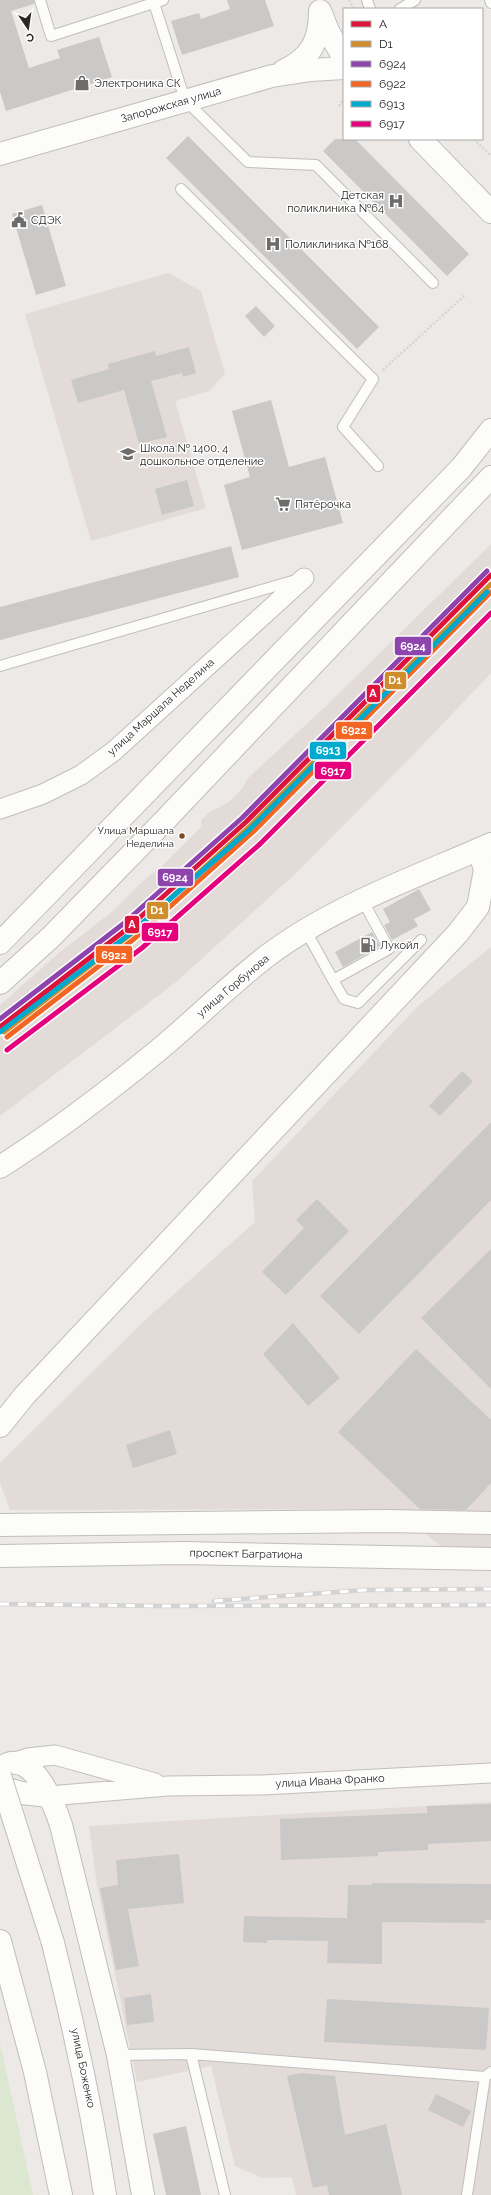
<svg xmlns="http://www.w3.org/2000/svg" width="491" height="2195" font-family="Raleway,sans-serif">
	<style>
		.built { fill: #e2dbd7 }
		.green { fill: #dce7d2 }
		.building { fill: #cac9c8 }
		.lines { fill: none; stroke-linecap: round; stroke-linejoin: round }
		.lane-casing { stroke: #c1bebd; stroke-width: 12 }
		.street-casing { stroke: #c1bebd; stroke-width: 21 }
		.secondary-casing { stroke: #c1bebd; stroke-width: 24 }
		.primary-casing { stroke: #c1bebd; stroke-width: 24 }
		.path { stroke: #d6d5d5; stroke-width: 2.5; stroke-dasharray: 2 2; stroke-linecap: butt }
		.lane { stroke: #fcfcfb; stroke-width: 10 }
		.street { stroke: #fcfcfb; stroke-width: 19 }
		.secondary { stroke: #fcfcfb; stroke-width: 22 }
		.primary { stroke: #fcfcfb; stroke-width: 22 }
		.rail-casing { stroke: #d3d3d3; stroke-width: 4.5 }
		.rail { stroke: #fff; stroke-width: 3; stroke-dasharray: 9; stroke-linecap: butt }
		.secondary-bridge-casing { stroke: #c1bebd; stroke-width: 24; stroke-linecap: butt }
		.secondary-bridge { stroke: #fcfcfb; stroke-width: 22 }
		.rail-1-casing { stroke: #fff; stroke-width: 8 }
		.rail-2-casing { stroke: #fff; stroke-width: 8 }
		.rail-3-casing { stroke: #fff; stroke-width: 8 }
		.rail-4-casing { stroke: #fff; stroke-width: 8 }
		.rail-5-casing { stroke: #fff; stroke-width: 8 }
		.rail-6-casing { stroke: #fff; stroke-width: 8 }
		.rail-1 { stroke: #dc143c; stroke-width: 5 }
		.rail-2 { stroke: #d08d2c; stroke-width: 5 }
		.rail-3 { stroke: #8e44ad; stroke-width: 5 }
		.rail-4 { stroke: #f26522; stroke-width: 5 }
		.rail-5 { stroke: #00a9ce; stroke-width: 5 }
		.rail-6 { stroke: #e5007d; stroke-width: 5 }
		.bus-dot { fill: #7a4b2a; stroke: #fff; stroke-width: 1.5 }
		.labels { text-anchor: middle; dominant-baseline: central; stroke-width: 3; stroke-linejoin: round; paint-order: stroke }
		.bus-label { font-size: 10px; fill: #292826; stroke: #fff; text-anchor: end }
		.poi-label { font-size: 11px; fill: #292826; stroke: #fff; text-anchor: start }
		.street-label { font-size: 11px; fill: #292826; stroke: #fff }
		.line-badge { stroke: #fff; stroke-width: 1.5 }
		.badge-label { font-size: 11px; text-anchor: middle; font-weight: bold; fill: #fff }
	</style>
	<rect width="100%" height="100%" fill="#ece9e7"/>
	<path class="built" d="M168,273L201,291L225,374L209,391L175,401L206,508L91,541L25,314Z
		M491,544V673L415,753L294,875L176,982L0,1116V1005L60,952L113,911L142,882L162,866L202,826L201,820L210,812L229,802L242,789L248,778L324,708Z
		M491,947V1549L443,1548L395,1509L10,1510L0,1483V1463L144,1321L255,1222L252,1181L418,1006Z
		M491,1802V2195H296L292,2177L262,2178L235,2166L211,2066L137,2082L97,1885L89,1826Z"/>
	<path class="green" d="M0,2043L33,2195H0Z"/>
	<path class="building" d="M0,0H34V4L11,11L29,68L60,58L57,50L99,37L112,77L6,111L0,92Z
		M227,0H265L274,26L182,55L171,21L199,13L201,19L230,9Z
		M188,136L379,327L357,349L166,158Z
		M335,139H355L469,254L447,276L323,151Z
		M42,205L66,286L36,295L12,214Z
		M256,306L275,326L264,337L245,316Z
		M189,347L196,373L183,377L182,373L151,381L167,437L139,444L124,390L78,403L71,380L109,369L108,364L155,351L156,356Z
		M271,400L289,467L325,457L343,523L242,550L224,485L250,477L232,411Z
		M187,480L194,506L162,515L155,489Z
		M231,546L239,577L0,640V607Z
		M419,889L431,910L414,919L418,926L392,940L384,925L390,922L383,909Z
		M372,932L380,946L343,967L335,952Z
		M462,1071L473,1081L440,1116L429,1106Z
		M491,1122V1200L359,1334L320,1296Z
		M317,1199L349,1231L286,1295L262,1272L304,1228L296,1220Z
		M491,1249V1389L421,1318Z
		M293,1323L340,1378L308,1406L263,1354Z
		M416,1349L491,1420V1483L466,1510L420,1509L338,1432Z
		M170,1430L177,1454L133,1468L126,1445Z
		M491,1804V1841L428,1844V1850L378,1852V1856L281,1860L280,1819L427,1813V1806Z
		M179,1854L184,1903L128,1909L139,1966L116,1970L100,1888L118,1885L116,1860Z
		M372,1883L491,1884V1920H485V1923L382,1922V1964L327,1963L328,1941L267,1940V1943L243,1942L244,1916L347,1918L348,1885H372Z
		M151,1994L154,2022L127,2025L124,1998Z
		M327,1999L489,2008L486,2050L324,2042Z
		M301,2073L335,2076L345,2135L386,2124L402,2195H329L327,2185L313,2188L287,2076Z
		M436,2094L471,2111L463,2127L428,2110Z
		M186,2126L201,2195H166L153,2134Z"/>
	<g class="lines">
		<g class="lane-casing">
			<path id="lane" d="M40,0L51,36L163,0
				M367,0L370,9
				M490,0L491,3
				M154,3L185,100L248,162L316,165L433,283
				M400,9L415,0
				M181,189L373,379L343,427L378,466
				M0,666L296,580
				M306,931L333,980L389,949L363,901
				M333,980L344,999L358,1003L421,940
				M191,2054L225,2195
				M118,2055L191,2054L485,2077
				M467,2195L485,2077L491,2072"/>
		</g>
		<g class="street-casing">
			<path id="street" d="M0,809L43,794L81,775L114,751L304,578
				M12,1763L28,1758L55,1755L155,1783
				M49,1796L168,1786L262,1785L491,1773"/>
		</g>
		<g class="secondary-casing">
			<path id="secondary" d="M321,13L328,31L344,58
				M283,71C311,59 320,40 320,11
				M420,139L491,212
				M0,154L272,76L311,70L344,68
				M0,943L461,468L491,430
				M0,983L51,937L166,819L491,477
				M0,1167C55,1132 105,1094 155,1053C193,1022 228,986 267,956C333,906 416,877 491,844
				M0,1426L25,1395L458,933L478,907L485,870L479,849
				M0,1768C3,1767 8,1763 11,1763C37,1759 55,1807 61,1825L118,2055L143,2195
				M0,1787L22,1793L49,1796
				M0,1941L35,2072L61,2195
				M53,1943C74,2027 92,2110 105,2195"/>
		</g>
		<g class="primary-casing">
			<path id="primary" d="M0,1525L387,1521L491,1523
				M0,1556L183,1553L491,1559"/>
		</g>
		<path class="path" d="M349,0L354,9
			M339,106L344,98
			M474,139L491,156
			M383,370L465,295"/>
		<use href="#lane" class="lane"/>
		<use href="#street" class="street"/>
		<use href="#secondary" class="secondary"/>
		<use href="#primary" class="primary"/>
		<g class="rail-casing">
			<path id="rail" d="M214,1601L365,1590L491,1589
				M0,1604L162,1606L491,1605"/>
		</g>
		<use href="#rail" class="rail"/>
		<g class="secondary-bridge-casing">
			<path id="secondary-bridge" d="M0,1776L53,1943"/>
		</g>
		<use href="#secondary-bridge" class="secondary-bridge"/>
		<g class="rail-1-casing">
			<path id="rail-1" d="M0,1027L127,929L246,822L491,575"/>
		</g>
		<g class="rail-2-casing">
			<path id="rail-2" d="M4,1032L131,934L250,826L491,584"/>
		</g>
		<g class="rail-3-casing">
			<path id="rail-3" d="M0,1019L123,924L242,818L487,571"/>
		</g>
		<g class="rail-4-casing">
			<path id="rail-4" d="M7,1037L134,939L254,831L491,592"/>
		</g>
		<g class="rail-5-casing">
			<path id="rail-5" d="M0,1032L131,933L248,831L487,592"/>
		</g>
		<g class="rail-6-casing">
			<path id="rail-6" d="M7,1050L142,948L260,844L491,613"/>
		</g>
		<use href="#rail-1" class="rail-1"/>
		<use href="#rail-2" class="rail-2"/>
		<use href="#rail-3" class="rail-3"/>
		<use href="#rail-4" class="rail-4"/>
		<use href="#rail-5" class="rail-5"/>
		<use href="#rail-6" class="rail-6"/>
	</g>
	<defs>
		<g id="shop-bare" transform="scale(1.2)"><path d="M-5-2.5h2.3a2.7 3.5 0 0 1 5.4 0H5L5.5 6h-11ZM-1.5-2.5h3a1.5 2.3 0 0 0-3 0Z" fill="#6d6c6a" stroke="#fff" stroke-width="2.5" paint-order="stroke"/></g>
		<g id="hospital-bare" transform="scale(1.2)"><path d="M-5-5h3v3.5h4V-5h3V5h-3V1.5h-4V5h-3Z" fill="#6d6c6a" stroke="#fff" stroke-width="2.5" paint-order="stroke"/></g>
		<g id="civic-bare" transform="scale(1.2)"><path d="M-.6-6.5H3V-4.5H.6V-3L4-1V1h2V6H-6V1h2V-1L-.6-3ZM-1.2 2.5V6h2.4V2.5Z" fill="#6d6c6a" stroke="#fff" stroke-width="2.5" paint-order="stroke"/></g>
		<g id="school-bare" transform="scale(1.2)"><path d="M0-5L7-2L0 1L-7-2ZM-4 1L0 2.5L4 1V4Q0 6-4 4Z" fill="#6d6c6a" stroke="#fff" stroke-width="2.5" paint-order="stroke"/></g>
		<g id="supermarket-bare" transform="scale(1.2)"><path d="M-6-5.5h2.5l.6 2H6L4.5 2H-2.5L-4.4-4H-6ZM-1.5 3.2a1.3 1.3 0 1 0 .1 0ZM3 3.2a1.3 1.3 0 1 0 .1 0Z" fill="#6d6c6a" stroke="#fff" stroke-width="2.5" paint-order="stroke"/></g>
		<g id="fuel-bare" transform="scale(1.2)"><path d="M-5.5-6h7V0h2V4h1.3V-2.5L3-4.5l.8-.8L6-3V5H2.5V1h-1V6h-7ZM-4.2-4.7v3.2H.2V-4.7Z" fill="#6d6c6a" stroke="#fff" stroke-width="2.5" paint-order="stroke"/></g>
	</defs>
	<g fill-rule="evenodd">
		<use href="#shop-bare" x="82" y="83"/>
		<use href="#hospital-bare" x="396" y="201"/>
		<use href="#civic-bare" x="19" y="220"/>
		<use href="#hospital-bare" x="273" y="244"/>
		<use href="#school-bare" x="128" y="454"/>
		<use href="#supermarket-bare" x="283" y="504"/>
		<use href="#fuel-bare" x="368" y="945"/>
	</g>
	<circle class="bus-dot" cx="182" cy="836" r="3.5"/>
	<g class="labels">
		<g class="bus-label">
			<text x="174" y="830">Улица Маршала<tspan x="174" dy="13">Неделина</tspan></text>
		</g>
		<g class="poi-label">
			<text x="94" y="83">Электроника СК</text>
			<text x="384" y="195" text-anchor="end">Детская<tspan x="384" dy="13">поликлиника №64</tspan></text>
			<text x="31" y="220">СДЭК</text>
			<text x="285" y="244">Поликлиника №168</text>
			<text x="140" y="448">Школа № 1400, 4<tspan x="140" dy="13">дошкольное отделение</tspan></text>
			<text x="295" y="504">Пятёрочка</text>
			<text x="380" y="945">Лукойл</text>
		</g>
		<g class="street-label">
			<text transform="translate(171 105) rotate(-16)">Запорожская улица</text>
			<text transform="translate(161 707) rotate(-42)">улица Маршала Неделина</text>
			<text transform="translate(233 986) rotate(-40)">улица Горбунова</text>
			<text transform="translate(246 1554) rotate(1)">проспект Багратиона</text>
			<text transform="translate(330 1781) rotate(-3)">улица Ивана Франко</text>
			<text transform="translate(83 2068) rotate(78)">улица Боженко</text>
		</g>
	</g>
	<g class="line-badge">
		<rect x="394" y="636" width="38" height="20" rx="4" fill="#8e44ad"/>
		<rect x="384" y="671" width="23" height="19" rx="4" fill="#d08d2c"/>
		<rect x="366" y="684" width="15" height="19" rx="4" fill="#dc143c"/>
		<rect x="335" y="721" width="38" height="19" rx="4" fill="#f26522"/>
		<rect x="309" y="741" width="38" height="19" rx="4" fill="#00a9ce"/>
		<rect x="314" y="761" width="38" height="19" rx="4" fill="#e5007d"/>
		<rect x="157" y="868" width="37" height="19" rx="4" fill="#8e44ad"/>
		<rect x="146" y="901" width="23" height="19" rx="4" fill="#d08d2c"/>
		<rect x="124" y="915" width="16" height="19" rx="4" fill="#dc143c"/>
		<rect x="141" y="922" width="38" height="20" rx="4" fill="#e5007d"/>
		<rect x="95" y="945" width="38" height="19" rx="4" fill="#f26522"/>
	</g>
	<g class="badge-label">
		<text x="413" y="650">6924</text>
		<text x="395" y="684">D1</text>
		<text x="373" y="697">A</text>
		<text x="354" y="734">6922</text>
		<text x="328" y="754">6913</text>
		<text x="333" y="775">6917</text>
		<text x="175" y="881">6924</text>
		<text x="157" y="914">D1</text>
		<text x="132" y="928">A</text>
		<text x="160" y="936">6917</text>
		<text x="114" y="959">6922</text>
	</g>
	<rect x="343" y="8" width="140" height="132" fill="#ffffff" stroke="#a9a9a8"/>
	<rect x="351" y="21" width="20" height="6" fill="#dc143c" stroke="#a9a9a8"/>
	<text x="379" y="28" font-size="12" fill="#292826">A</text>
	<rect x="351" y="41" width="20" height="6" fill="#d08d2c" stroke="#a9a9a8"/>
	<text x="379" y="48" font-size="12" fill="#292826">D1</text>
	<rect x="351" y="61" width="20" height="6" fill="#8e44ad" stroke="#a9a9a8"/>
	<text x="379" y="68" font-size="12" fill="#292826">6924</text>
	<rect x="351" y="81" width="20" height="6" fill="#f26522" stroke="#a9a9a8"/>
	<text x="379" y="88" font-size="12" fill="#292826">6922</text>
	<rect x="351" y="101" width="20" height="6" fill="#00a9ce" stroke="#a9a9a8"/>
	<text x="379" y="108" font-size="12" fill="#292826">6913</text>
	<rect x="351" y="121" width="20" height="6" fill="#e5007d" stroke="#a9a9a8"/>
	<text x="379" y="128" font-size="12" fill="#292826">6917</text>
	<g transform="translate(28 28) rotate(167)" stroke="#ffffff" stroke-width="3" paint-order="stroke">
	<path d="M0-3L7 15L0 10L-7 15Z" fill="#292826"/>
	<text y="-6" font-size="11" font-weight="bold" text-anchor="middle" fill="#292826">С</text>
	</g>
</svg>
